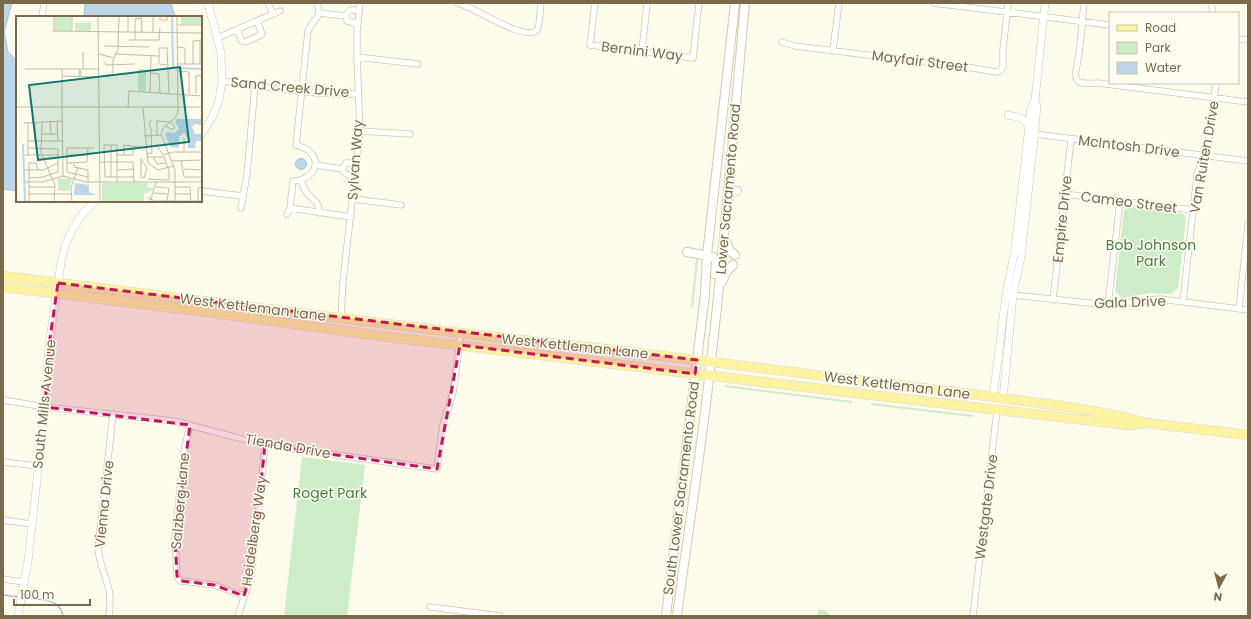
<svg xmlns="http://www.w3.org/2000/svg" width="1251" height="619" font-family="Poppins,sans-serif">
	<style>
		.green { fill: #cdedc8 }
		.water { fill: #bdd7e9; stroke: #a3c4db }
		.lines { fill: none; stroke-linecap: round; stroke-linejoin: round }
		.stream { stroke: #a3c4db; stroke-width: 1.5 }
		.minor-casing { stroke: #d1c7af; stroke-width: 7 }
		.tertiary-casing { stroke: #d1c7af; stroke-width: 8 }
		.secondary-casing { stroke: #d5c8ad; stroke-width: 10 }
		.primary-casing { stroke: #ddd8d0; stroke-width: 10 }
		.minor { stroke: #fff; stroke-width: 5.5 }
		.tertiary { stroke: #fff; stroke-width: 7 }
		.secondary { stroke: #fff; stroke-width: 8 }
		.primary { stroke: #fdf3a2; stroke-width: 9 }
		.marked { fill: #c2185b; fill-opacity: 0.2; stroke: #c2185b; stroke-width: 3; stroke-dasharray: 8 5; stroke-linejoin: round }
		.labels { text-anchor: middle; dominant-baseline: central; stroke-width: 3; stroke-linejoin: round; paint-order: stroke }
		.street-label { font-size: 14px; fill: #7b694c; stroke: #fffdf2 }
		.park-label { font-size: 14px; fill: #458142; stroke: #fffdf2 }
		.inset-river { fill: none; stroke: #bdd7e9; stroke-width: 2 }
		.inset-road { fill: none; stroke: #c5bda6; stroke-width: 1 }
		.view { fill: #0f766e; fill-opacity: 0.15; stroke: #0f766e; stroke-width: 2 }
		.inset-edge { fill: none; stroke: #7b694c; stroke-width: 2 }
	</style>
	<rect width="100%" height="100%" fill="#fdfbeb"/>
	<path class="green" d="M1128,207L1183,214L1186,218L1178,288L1171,294L1151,293L1122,298L1115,291L1124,210Z
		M696,259L698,260L693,307H691Z
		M725,385L852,401V403L725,387Z
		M872,403L973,415V417L871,405Z
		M302,457L365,465L347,616H284Z
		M818,609L825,610L831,616H818Z"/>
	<path class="water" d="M3,3H12L4,32L8,52L17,61V191L3,189Z
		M85,3H171L175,17H84Z
		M295.5 164a5.5 5.5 0 1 1 11 0a5.5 5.5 0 1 1-11 0Z"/>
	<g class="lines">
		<path class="stream" d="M3,595L20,597
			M24,598C38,599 61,598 63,616"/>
		<g class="minor-casing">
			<path id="minor" d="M268,3L273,14
				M457,3C472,5 525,43 537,30C540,27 540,9 541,3
				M595,3L590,45L693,58L699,3
				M933,3L1110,25
				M1084,3C1082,24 1081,45 1077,65C1076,70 1074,76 1077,80C1081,85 1092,83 1098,83L1248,102
				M1211,3L1213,13
				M319,13L346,16
				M42,17L44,3
				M358,24L347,21C346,16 346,13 350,10H359
				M237,30L242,41L245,42L261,35L262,34L257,21
				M217,38L280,11
				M1238,39L1248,40
				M782,42L795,46L973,68L996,72L1000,71L1003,67V49L1008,3
				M833,50L839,3
				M642,51L647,3
				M357,57L418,64
				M222,81C267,87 313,95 358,94
				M360,131L410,134
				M1035,134L1248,161
				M316,165L342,169C344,175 349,175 355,177
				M342,169L346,163H357
				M301,181C303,185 304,190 307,193C314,202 319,200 319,213
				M201,191L243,196
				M1064,194L1193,210
				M353,199L401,205
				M241,208L247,174L255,85
				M290,208L351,217
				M287,214L290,208L293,181C308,181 324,166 310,152C307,148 301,147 296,145L308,31C312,18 323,21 317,3
				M1013,295L1108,305C1126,304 1143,300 1160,299L1248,310
				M1053,300L1071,139
				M1183,302L1197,175L1210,134L1216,83
				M1108,305L1120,201
				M1239,309L1248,225
				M341,317L343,281L360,131L357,57V31L360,3
				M3,400L45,407L174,421L265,445L437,469L443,424L453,393L461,333
				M190,425L184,451L175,538L177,576L179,580L181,581L214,585L244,596
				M3,462L38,466
				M3,520L31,524
				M3,579L24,582
				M430,607L500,616
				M109,616C110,607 111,599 109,590C106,576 99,563 98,549L113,414
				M238,616L248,585L252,569L265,445
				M973,616L997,410"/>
		</g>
		<g class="tertiary-casing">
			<path id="tertiary" d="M1008,115C1017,117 1027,118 1029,128
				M201,135L213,116L219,100L222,81L221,53L208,3
				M993,397L1006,294L1015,249L1031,108L1035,100
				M1003,399L1013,295L1021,257L1034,140L1037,106L1035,100L1045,3
				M18,616L28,561L45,407L49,345L61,263L65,246L72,230L81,216L95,201"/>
		</g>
		<g class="secondary-casing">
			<path id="secondary" d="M729,193L737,191
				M725,239L730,251L735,255
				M687,252L713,257L716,261L715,274
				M722,282L727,271L733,265
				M666,616L705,294L707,255L735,3
				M677,616C688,531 702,446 711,361C725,242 734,122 745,3"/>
		</g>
		<g class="primary-casing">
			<path id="primary" d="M3,276L461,333L615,350L987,396L1076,408L1128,418L1146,423L1248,435
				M3,287L207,312L381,336L871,395L1127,425L1140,424"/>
		</g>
		<use href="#minor" class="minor"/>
		<use href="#tertiary" class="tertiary"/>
		<use href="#secondary" class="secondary"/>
		<use href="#primary" class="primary"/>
	</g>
	<path class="marked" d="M58,283L697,360L695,374L460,345L437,469L265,445L252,569L244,596L214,585L181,581L177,576L175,538L190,425L45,407L49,345Z"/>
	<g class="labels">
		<g class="street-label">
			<text transform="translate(642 51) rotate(7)">Bernini Way</text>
			<text transform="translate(920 61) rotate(7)">Mayfair Street</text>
			<text transform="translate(290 87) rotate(5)">Sand Creek Drive</text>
			<text transform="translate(1129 146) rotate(7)">McIntosh Drive</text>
			<text transform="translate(1204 157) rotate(-80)">Van Ruiten Drive</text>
			<text transform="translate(355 160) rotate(-86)">Sylvan Way</text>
			<text transform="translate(728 189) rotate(-85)">Lower Sacramento Road</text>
			<text transform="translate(1129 202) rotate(7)">Cameo Street</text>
			<text transform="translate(1062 219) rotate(-84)">Empire Drive</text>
			<text transform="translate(1130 302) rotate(-2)">Gala Drive</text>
			<text transform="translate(253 307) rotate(7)">West Kettleman Lane</text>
			<text transform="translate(575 346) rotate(6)">West Kettleman Lane</text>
			<text transform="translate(897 385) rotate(7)">West Kettleman Lane</text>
			<text transform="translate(44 404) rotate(-84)">South Mills Avenue</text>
			<text transform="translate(288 446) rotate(10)">Tienda Drive</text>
			<text transform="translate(681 488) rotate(-83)">South Lower Sacramento Road</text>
			<text transform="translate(180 501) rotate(-85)">Salzberg Lane</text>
			<text transform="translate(104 504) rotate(-84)">Vienna Drive</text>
			<text transform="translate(986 507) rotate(-83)">Westgate Drive</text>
			<text transform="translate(254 531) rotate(-82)">Heidelberg Way</text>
		</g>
		<g class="park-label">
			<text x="1151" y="245">Bob Johnson<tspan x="1151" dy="16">Park</tspan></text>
			<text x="330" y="493">Roget Park</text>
		</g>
	</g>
	<g transform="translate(16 16)">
		<rect width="186" height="186" fill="#fdfbeb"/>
		<path d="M39,0H55L56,15H39ZM165,0H186V8H165ZM75,6V15H59V7ZM122,53H130V75H122ZM41,162L56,163L53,175H43ZM132,167L131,171L139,173L128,178V186H86V167Z" fill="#cdedc8"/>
		<path d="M161,103H185V109L179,108L176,111L179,118H186V125H180L179,132H172V122L168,117L163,121V132L154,131L149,118L152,116L158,117L163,113L159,106ZM59,167L73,169V176L80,179H58Z" fill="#bdd7e9"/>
		<path class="inset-river" d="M156,0L157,52L186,53M7,128L9,186"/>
		<path class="inset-road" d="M38,0V15M56,0V13M82,0L84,186M125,0L126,16M144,0V4H151V0M161,9H186M36,15L186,17M112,16V0M137,16V0M113,24H143L144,12M119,24V3L125,2M184,24V48M88,30L133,31M161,31L169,32V48M83,38L98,42M100,38L143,40M89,46L90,49L119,48M162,48H186M177,48V25L186,24M151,49L143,48V32H151L153,77M9,53H82M46,53V91M67,53V36M64,54L65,57L64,60L63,57ZM162,55L173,56V78M135,57L143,58L144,77M97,58V44L102,33L103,0M90,59L112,58M46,60L80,61M134,76L135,40M180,78V60L186,59M0,91H186M46,92L47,160M112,92L113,75L186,80M127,92L132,147L142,154L157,150M141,104V119M34,105L35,118M41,105L42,125M141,105L154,106M8,107L47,105M12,107V139M19,107V125M26,107L25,137L39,169L38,186M149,110L157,114L159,111L155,106M26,118H41M128,120L145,119M12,125H46M140,128L147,139L157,136H186M95,129V161M12,132L42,133V156L27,161L13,162M168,136V122M130,138L136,137L135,112L133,110L135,104M9,139H43M50,139H72M101,139H117V132M108,139V129L130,132M130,141H148L153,155V164L132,163M137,141L141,148L150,147M125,143L131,152L128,162L125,161ZM165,144L168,161H186M155,145L186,144M58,146V151L72,154V166M84,146H117L118,166M51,147L71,146L72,132M168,153L186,154M9,154H27L42,147M101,154L118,153M72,161L51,156V132H78M9,166H27L47,160L70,166H186M101,166V129H88L89,161H118M13,171H39M140,171L153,172M159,171H174L175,185M138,177L151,178M13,178H55M159,178H175M132,182L139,185H186M151,185L153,172M182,185V172L186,171M10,186H24M13,186V147H20L22,154M53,186H79M56,186L55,172L62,151M134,186L140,166M159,186V154L145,118L148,111L158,103L162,97L161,0"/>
		<path class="view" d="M164,51L173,126L22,144L13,69Z"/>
		<rect width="186" height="186" class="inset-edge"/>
	</g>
	<rect width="1251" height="619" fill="none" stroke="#7b694c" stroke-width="8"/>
	<rect x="1109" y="12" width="130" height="72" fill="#fffdf2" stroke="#cac2b0"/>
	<rect x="1117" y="25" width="20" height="6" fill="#fdf3a2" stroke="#cac2b0"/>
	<text x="1145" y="32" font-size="12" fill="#7b694c">Road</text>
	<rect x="1117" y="42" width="20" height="12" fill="#cdedc8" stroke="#cac2b0"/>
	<text x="1145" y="52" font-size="12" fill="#7b694c">Park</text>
	<rect x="1117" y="62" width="20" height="12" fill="#bdd7e9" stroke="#cac2b0"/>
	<text x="1145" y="72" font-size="12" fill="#7b694c">Water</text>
	<g transform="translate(1219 587) rotate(187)" stroke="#fffdf2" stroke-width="3" paint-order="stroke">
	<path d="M0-3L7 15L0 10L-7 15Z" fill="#7b694c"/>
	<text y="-6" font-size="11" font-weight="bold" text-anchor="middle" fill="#7b694c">N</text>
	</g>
	<path d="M14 599v6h76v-6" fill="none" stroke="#7b694c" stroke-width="2"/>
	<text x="20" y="599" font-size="12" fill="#7b694c" stroke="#fffdf2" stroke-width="3" paint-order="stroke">100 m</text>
</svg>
